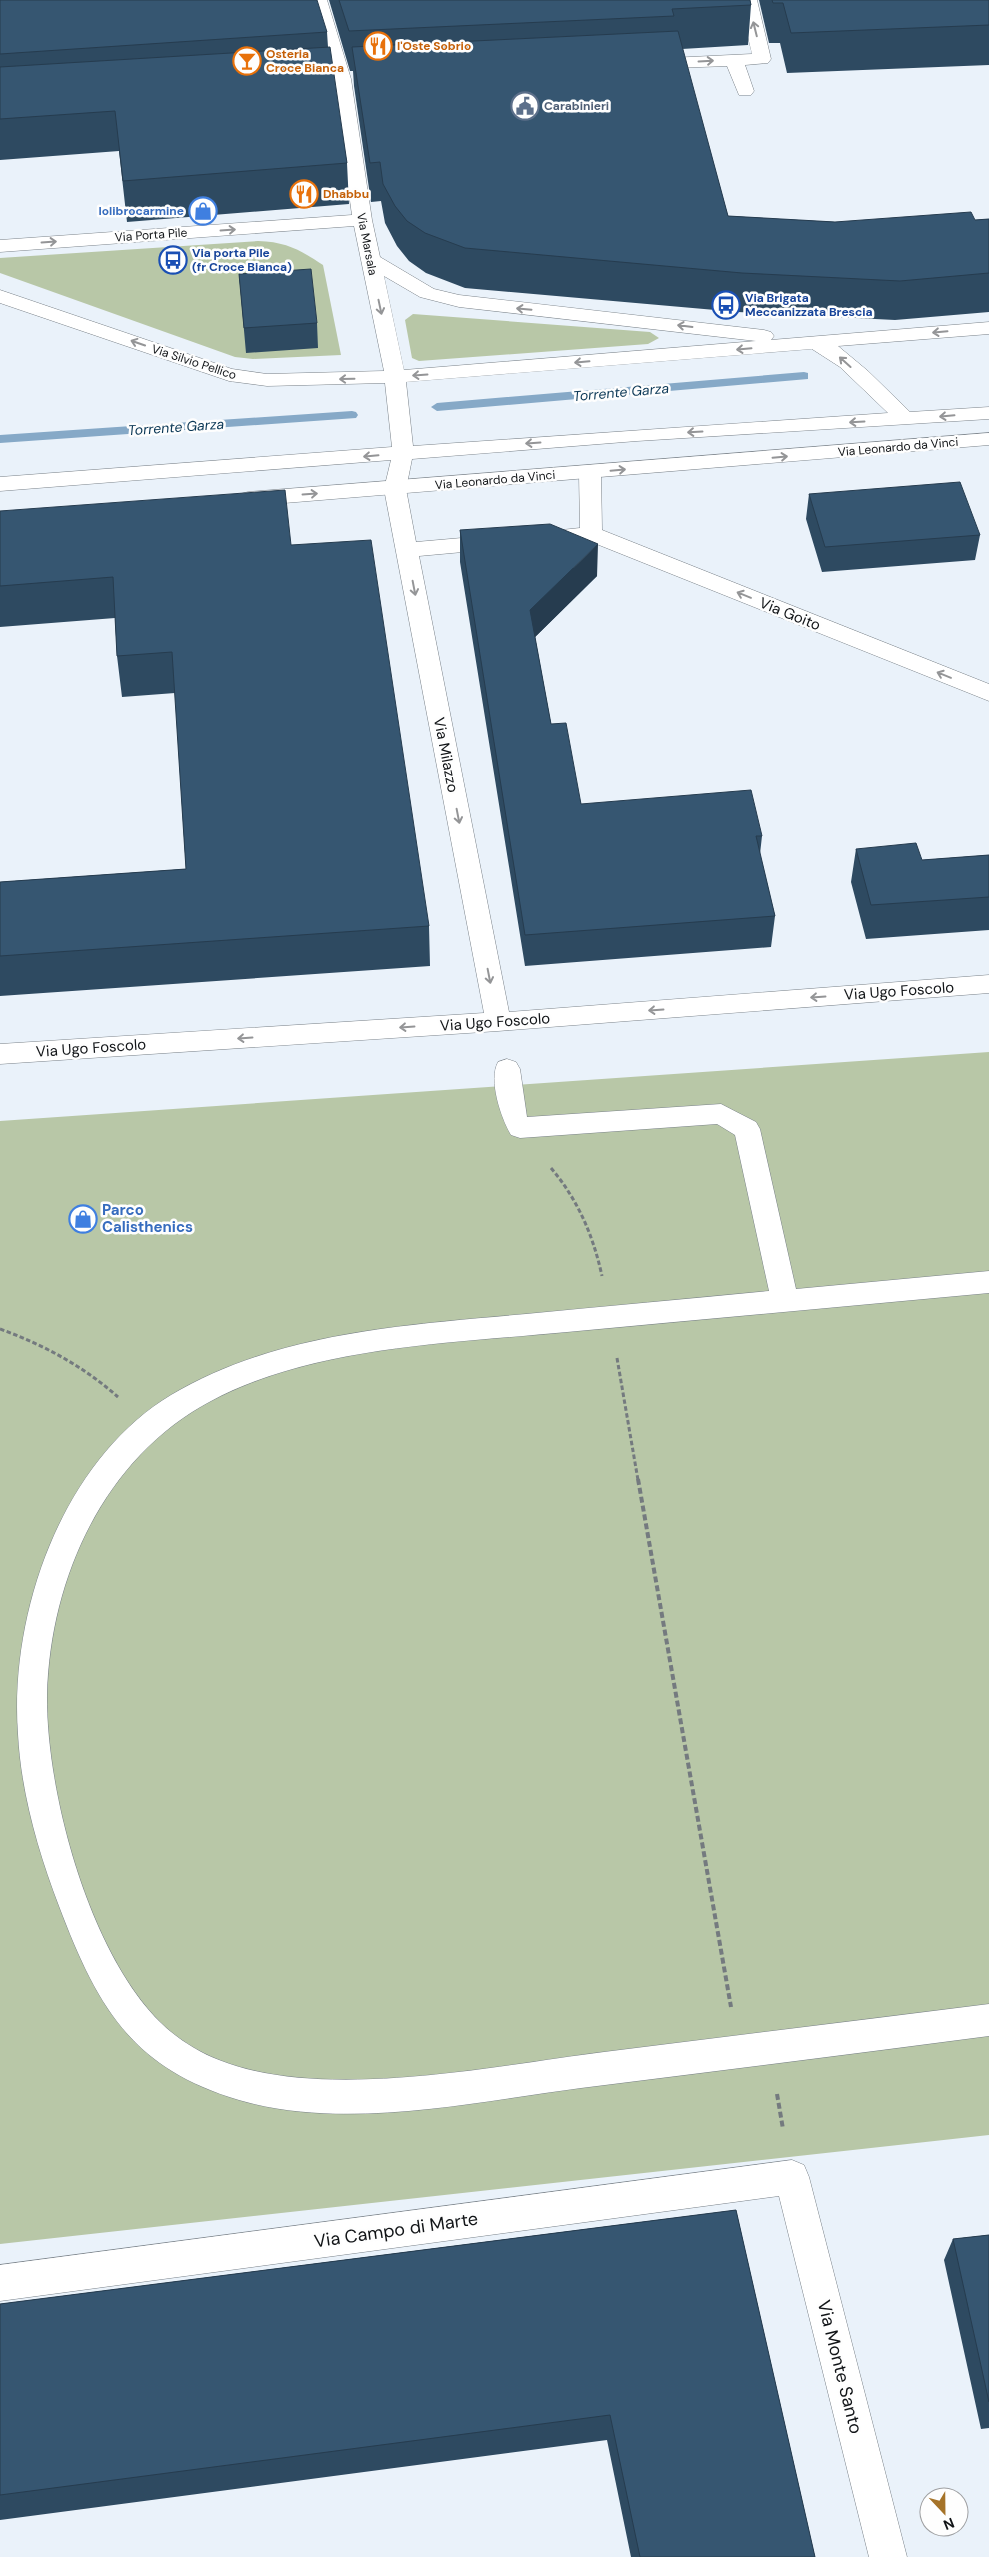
<svg xmlns="http://www.w3.org/2000/svg" width="989" height="2557" font-family="'DM Sans',sans-serif">
	<style>
		.green { fill: #b8c7a7 }
		.lines { fill: none; stroke-linecap: round; stroke-linejoin: round }
		.stream { fill: #86a9c7; fill-rule: evenodd }
		.minor-casing { stroke: #7a8289; stroke-width: 1 }
		.major-casing { stroke: #7a8289; stroke-width: 1 }
		.path-far1 { stroke: #747a7f; stroke-width: 3; stroke-dasharray: 4.5 2.5; stroke-linecap: butt }
		.path { stroke: #747a7f; stroke-width: 4; stroke-dasharray: 6 3; stroke-linecap: butt }
		.minor { fill: #fff; fill-rule: evenodd }
		.major { fill: #fff; fill-rule: evenodd }
		.wall { fill: #2e4a61 }
		.shaded-wall { fill: #263c4f }
		.building { fill: #365671; stroke: #263c4f }
		.oneway { stroke: #949597 }
		.labels { text-anchor: middle; dominant-baseline: central; stroke-width: 5; stroke-linejoin: round; paint-order: stroke }
		.far-food-label { font-size: 12px; font-weight: bold; fill: #c56008; stroke: #fefefe; text-anchor: start }
		.far-service-label { font-size: 12px; font-weight: bold; fill: #4e5e75; stroke: #fefefe; text-anchor: start }
		.far-shop-label { font-size: 12px; font-weight: bold; fill: #366cbe; stroke: #fefefe; text-anchor: end }
		.far-street-label { font-size: 12px; fill: #111417; stroke: #fefefe }
		.far-transit-label { font-size: 12px; font-weight: bold; fill: #164399; stroke: #fefefe; text-anchor: start }
		.far-water-label { font-size: 14px; font-style: italic; fill: #0a3755; stroke: #fefefe }
		.street-label { font-size: 15px; fill: #111417; stroke: #fefefe }
		.shop-label { font-size: 15px; font-weight: bold; fill: #366cbe; stroke: #fefefe; text-anchor: start }
		.near-street-label { font-size: 18px; fill: #111417; stroke: #fefefe }
	</style>
	<rect width="100%" height="100%" fill="#eaf2fa"/>
	<path class="green" d="M258,241C287,242 300,250 323,265L341,355L253,359L235,357L0,273V258Z
		M413,314L650,332L659,338L648,344L419,361L412,358L405,320Z
		M989,1052V2135L0,2244V1121Z"/>
	<g class="lines">
		<path class="stream" d="M804,372L808,373V379L437,411L431,407L437,403Z
			M352,411L356,412L358,415L356,418L0,443V435Z"/>
		<g class="minor-casing">
			<path id="minor" d="M309,0H327L351,79L372,220L380,257L434,289L459,295L764,330L771,332L774,336L771,340L989,322V334L838,346L868,371L910,412L989,407V419L637,441L412,459L406,489L416,542L496,535L504,537L507,542L504,547L496,549L419,556L509,1012L989,975V993L498,1031L0,1064V1044L484,1013L384,489L391,460L0,491V477L392,447L385,383L267,386L229,381L0,303V290L232,369L267,374L384,371L354,226L0,252V240L352,215L333,79ZM384,276L420,297L459,307L756,341L404,370ZM812,349L840,367L888,413L413,446L406,382Z
				M739,0H757L771,59L768,63L745,65L754,91L751,95H739L727,66L649,69L643,68L640,64L643,60L649,59L752,54Z
				M590,467L597,468L601,473L602,530L989,684V701L589,541L541,545L533,543L530,538L533,533L580,528L579,473L583,468Z
				M507,1059L516,1062L520,1069L527,1117L721,1104L756,1122L760,1129L796,1289L989,1271V1293C848,1306 708,1319 567,1332C453,1343 314,1346 211,1401C105,1457 50,1577 47,1695C46,1792 89,1952 160,2022C176,2038 198,2052 219,2060C324,2102 493,2066 604,2052C732,2036 861,2020 989,2004V2036C853,2054 717,2071 581,2088C473,2102 345,2131 239,2100C131,2068 97,2006 59,1906C38,1851 21,1792 18,1734C9,1612 63,1460 171,1395C277,1332 406,1325 526,1314C607,1306 688,1299 769,1291L735,1135L717,1124L520,1138L511,1135C501,1118 488,1080 498,1062Z
				M792,2160L804,2165L809,2177L907,2557H869L779,2196L0,2301V2265Z"/>
		</g>
		<g class="major-casing">
			<path id="major" d="M989,433V445L248,506L240,504L237,499L240,494L248,492Z"/>
		</g>
		<path class="path-far1" d="M551,1168C578,1200 593,1235 602,1276
			M0,1329C44,1345 83,1366 118,1397
			M617,1358L638,1480"/>
		<path class="path" d="M638,1479L731,2007
			M777,2094L783,2129"/>
		<use href="#minor" class="minor"/>
		<use href="#major" class="major"/>
	</g>
	<path class="wall" d="M0,0L327,32L328,47L347,163L349,204L127,222L119,151L0,160Z
		M329,0H750L751,5L748,45L682,49L728,216L835,222L975,220L989,219V312L895,320L738,312L465,288L426,273L409,261L397,246L385,223L381,201L371,202L354,86L353,71H350Z
		M759,0H989V65L787,73L780,43H769Z
		M239,274L317,323L318,348L246,353Z
		M809,494L980,535L975,560L822,572L806,519Z
		M0,511L291,545L429,926L430,966L0,996V882L186,869L175,693L122,697L117,656L115,618L0,627Z
		M460,530L597,576L535,637L551,724L581,804L762,836L760,854L775,916L771,947L525,966L460,562Z
		M856,849L922,860L989,855V930L866,939L851,882Z
		M736,2210L815,2557H631L607,2440L0,2520V2304Z
		M989,2235V2428L981,2429L944,2260L953,2239Z"/>
	<path class="shaded-wall" d="M598,544L597,576L530,642V610Z"/>
	<path class="building" d="M0,0H317L327,32L0,54Z
		M339,0H750L751,5L672,9L674,16L349,31Z
		M772,0H989V25L791,33L783,3H773Z
		M678,31L728,216L835,222L971,212L975,220L989,219V273L900,281L742,273L465,248L425,233L407,221L395,206L383,184L380,162L370,163L352,47Z
		M330,47L347,163L123,181L115,111L0,119V67Z
		M311,269L317,323L244,328L239,274Z
		M960,482L980,535L825,547L809,494Z
		M285,490L291,545L371,540L429,926L0,956V882L186,869L172,652L117,656L113,577L0,586V511Z
		M550,524L598,544L530,610L551,724L566,723L581,804L751,790L762,836H756L775,916L525,935L460,530Z
		M916,843L922,860L989,855V897L871,905L856,849Z
		M736,2210L815,2557H640L610,2415L0,2495V2304Z
		M989,2235V2402L953,2239Z"/>
	<defs><path id="oneway-shaft" d="M-6 0H5M1.5-3L5.5 0L1.5 3" fill="none" stroke-width="1.6" stroke-linecap="round" stroke-linejoin="round" transform="scale(1.25)"/></defs>
	<g class="oneway">
		<use href="#oneway-shaft" transform="translate(755 29) rotate(-104)"/>
		<use href="#oneway-shaft" transform="translate(706 61) rotate(-3)"/>
		<use href="#oneway-shaft" transform="translate(228 230) rotate(-4)"/>
		<use href="#oneway-shaft" transform="translate(49 242) rotate(-4)"/>
		<use href="#oneway-shaft" transform="translate(380 307) rotate(78)"/>
		<use href="#oneway-shaft" transform="translate(524 309) rotate(-175)"/>
		<use href="#oneway-shaft" transform="translate(685 326) rotate(-173)"/>
		<use href="#oneway-shaft" transform="translate(940 332) rotate(175)"/>
		<use href="#oneway-shaft" transform="translate(138 343) rotate(-161)"/>
		<use href="#oneway-shaft" transform="translate(744 349) rotate(175)"/>
		<use href="#oneway-shaft" transform="translate(582 362) rotate(175)"/>
		<use href="#oneway-shaft" transform="translate(845 362) rotate(-138)"/>
		<use href="#oneway-shaft" transform="translate(420 375) rotate(176)"/>
		<use href="#oneway-shaft" transform="translate(347 379) rotate(179)"/>
		<use href="#oneway-shaft" transform="translate(947 416) rotate(175)"/>
		<use href="#oneway-shaft" transform="translate(857 422) rotate(177)"/>
		<use href="#oneway-shaft" transform="translate(695 432) rotate(177)"/>
		<use href="#oneway-shaft" transform="translate(533 443) rotate(176)"/>
		<use href="#oneway-shaft" transform="translate(371 456) rotate(175)"/>
		<use href="#oneway-shaft" transform="translate(780 457) rotate(-5)"/>
		<use href="#oneway-shaft" transform="translate(618 470) rotate(-5)"/>
		<use href="#oneway-shaft" transform="translate(310 494) rotate(-4)"/>
		<use href="#oneway-shaft" transform="translate(414 588) rotate(79)"/>
		<use href="#oneway-shaft" transform="translate(744 595) rotate(-158)"/>
		<use href="#oneway-shaft" transform="translate(944 675) rotate(-158)"/>
		<use href="#oneway-shaft" transform="translate(458 816) rotate(79)"/>
		<use href="#oneway-shaft" transform="translate(489 976) rotate(79)"/>
		<use href="#oneway-shaft" transform="translate(818 997) rotate(176)"/>
		<use href="#oneway-shaft" transform="translate(656 1010) rotate(176)"/>
		<use href="#oneway-shaft" transform="translate(407 1027) rotate(176)"/>
		<use href="#oneway-shaft" transform="translate(245 1038) rotate(176)"/>
	</g>
	<defs>
		<g id="restaurant-ring" transform="scale(1.4375)"><circle r="9.5" fill="#fefefe" stroke="#e8710a" stroke-width="1.5"/><path d="M-5-6h1v4h1v-4h1v4h1v-4h1v5L-1.5 .5V6h-2V.5L-5-1ZM5-6V6H3V1.5H1.5Q1.5-4 5-6Z" fill="#e8710a"/></g>
		<g id="bar-ring" transform="scale(1.4375)"><circle r="9.5" fill="#fefefe" stroke="#e8710a" stroke-width="1.5"/><path d="M-6-5H6L.8 .8V4.5H3.5V6h-7V4.5H-.8V.8Z" fill="#e8710a"/></g>
		<g id="civic-ring" transform="scale(1.4375)"><circle r="9.5" fill="#fefefe" stroke="#5c6f8a" stroke-width="1.5"/><path d="M-.6-6.5H3V-4.5H.6V-3L4-1V1h2V6H-6V1h2V-1L-.6-3ZM-1.2 2.5V6h2.4V2.5Z" fill="#5c6f8a"/></g>
		<g id="shop-ring" transform="scale(1.4375)"><circle r="9.5" fill="#fefefe" stroke="#3f7fe0" stroke-width="1.5"/><path d="M-5-2.5h2.3a2.7 3.5 0 0 1 5.4 0H5L5.5 6h-11ZM-1.5-2.5h3a1.5 2.3 0 0 0-3 0Z" fill="#3f7fe0"/></g>
		<g id="bus-ring" transform="scale(1.4375)"><circle r="9.5" fill="#fefefe" stroke="#1a4fb4" stroke-width="1.5"/><path d="M-5-6H5V4H4V6H2V4H-2V6H-4V4H-5ZM-3.5-4V0h7V-4ZM-3.5 1.2v1.5H-2V1.2ZM2 1.2v1.5H3.5V1.2Z" fill="#1a4fb4"/></g>
	</defs>
	<g fill-rule="evenodd">
		<use href="#restaurant-ring" x="378" y="46"/>
		<use href="#bar-ring" x="247" y="61"/>
		<use href="#civic-ring" x="525" y="106"/>
		<use href="#restaurant-ring" x="304" y="194"/>
		<use href="#shop-ring" x="203" y="211"/>
		<use href="#bus-ring" x="173" y="260"/>
		<use href="#bus-ring" x="726" y="305"/>
		<use href="#shop-ring" x="83" y="1219"/>
	</g>
	<g class="labels">
		<g class="far-food-label">
			<text x="397" y="46">l'Oste Sobrio</text>
			<text x="266" y="54">Osteria<tspan x="266" dy="14">Croce Bianca</tspan></text>
			<text x="323" y="194">Dhabbu</text>
		</g>
		<g class="far-service-label">
			<text x="544" y="106">Carabinieri</text>
		</g>
		<g class="far-shop-label">
			<text x="184" y="211">Iolibrocarmine</text>
		</g>
		<g class="far-street-label">
			<text transform="translate(151 235) rotate(-4)">Via Porta Pile</text>
			<text transform="translate(367 244) rotate(79)">Via Marsala</text>
			<text transform="translate(194 362) rotate(18)">Via Silvio Pellico</text>
			<text transform="translate(898 447) rotate(-5)">Via Leonardo da Vinci</text>
			<text transform="translate(495 480) rotate(-5)">Via Leonardo da Vinci</text>
		</g>
		<g class="far-transit-label">
			<text x="192" y="253">Via porta Pile<tspan x="192" dy="14">(fr Croce Bianca)</tspan></text>
			<text x="745" y="298">Via Brigata<tspan x="745" dy="14">Meccanizzata Brescia</tspan></text>
		</g>
		<g class="far-water-label">
			<text transform="translate(621 392) rotate(-5)">Torrente Garza</text>
			<text transform="translate(176 427) rotate(-4)">Torrente Garza</text>
		</g>
		<g class="street-label">
			<text transform="translate(790 614) rotate(22)">Via Goito</text>
			<text transform="translate(446 755) rotate(79)">Via Milazzo</text>
			<text transform="translate(899 991) rotate(-4)">Via Ugo Foscolo</text>
			<text transform="translate(495 1022) rotate(-4)">Via Ugo Foscolo</text>
			<text transform="translate(91 1048) rotate(-4)">Via Ugo Foscolo</text>
		</g>
		<g class="shop-label">
			<text x="102" y="1210">Parco<tspan x="102" dy="17">Calisthenics</tspan></text>
		</g>
		<g class="near-street-label">
			<text transform="translate(396 2230) rotate(-8)">Via Campo di Marte</text>
			<text transform="translate(840 2367) rotate(76)">Via Monte Santo</text>
		</g>
	</g>
	<g transform="translate(944 2512) rotate(158)"><circle r="24" fill="#fefefe" stroke="#9fa0a2"/>
	<path d="M0-4L9 19L0 12L-9 19Z" fill="#a57329"/>
	<text y="-8" font-size="14" font-weight="bold" text-anchor="middle" fill="#111417">N</text>
	</g>
</svg>
